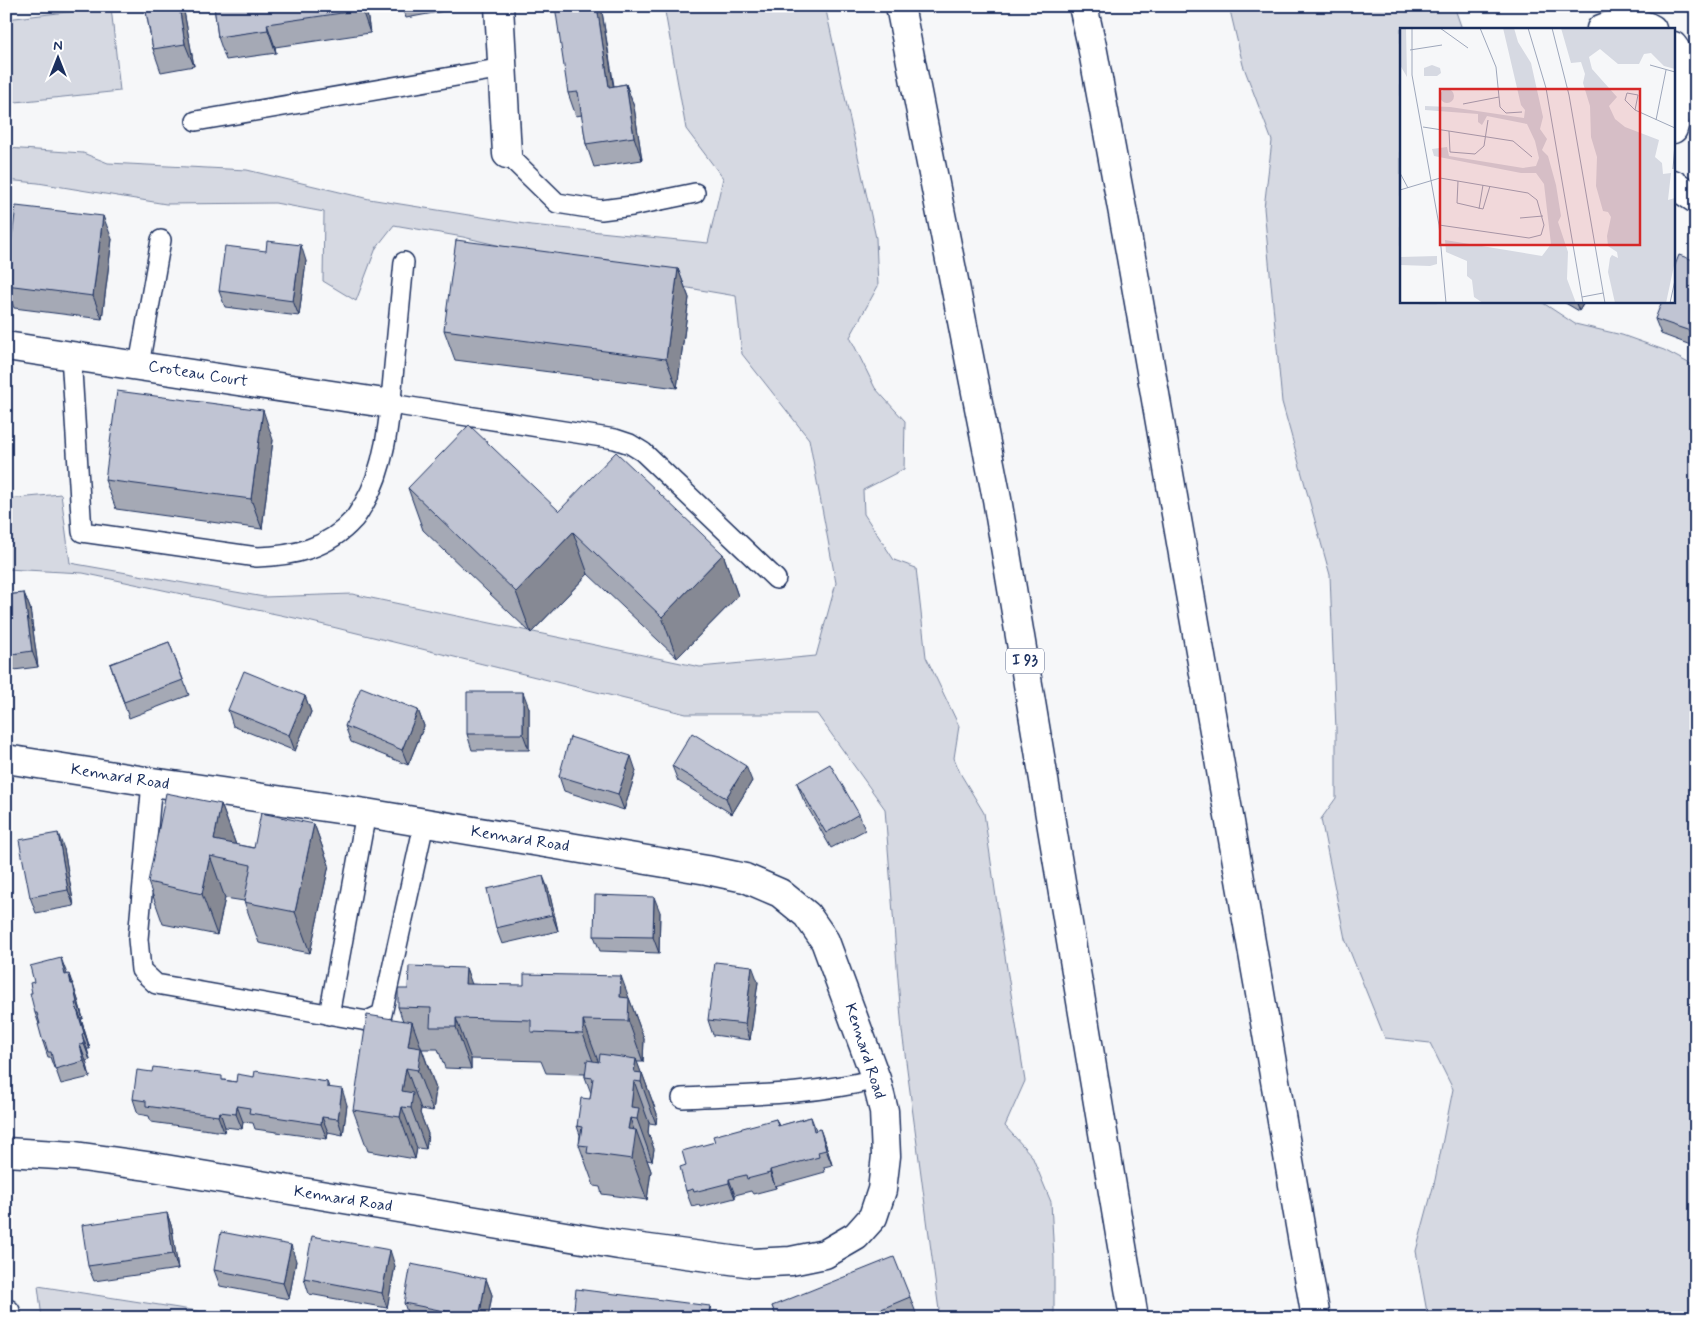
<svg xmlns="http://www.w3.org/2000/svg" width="1702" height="1324" font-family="Mynerve,sans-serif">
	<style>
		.green { fill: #d6d9e2; stroke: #7884a0 }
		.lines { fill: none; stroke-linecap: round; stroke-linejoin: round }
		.service-casing { stroke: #1b2f5e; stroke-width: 22 }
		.minor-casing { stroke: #1b2f5e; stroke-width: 31 }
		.secondary-casing { stroke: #1b2f5e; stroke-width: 31 }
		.motorway-casing { stroke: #1b2f5e; stroke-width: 31 }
		.service { stroke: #fff; stroke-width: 19 }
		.minor { stroke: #fff; stroke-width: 28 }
		.secondary { stroke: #fff; stroke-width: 28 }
		.motorway { stroke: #fff; stroke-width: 28 }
		.wall { fill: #a5a9b5; stroke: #1b2f5e }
		.shaded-wall { fill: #868994; stroke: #1b2f5e }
		.building { fill: #c0c4d3; stroke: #1b2f5e }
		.labels { text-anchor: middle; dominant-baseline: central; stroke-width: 4.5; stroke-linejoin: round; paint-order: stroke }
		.shield { fill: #fff; stroke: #5f6d8e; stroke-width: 1 }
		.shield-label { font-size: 15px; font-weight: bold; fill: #1b2f5e }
		.street-label { font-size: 16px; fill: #1b2f5e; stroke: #fff }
		.inset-road { fill: none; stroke: #9ea7bb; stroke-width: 1 }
		.view { fill: #d62828; fill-opacity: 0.15; stroke: #d62828; stroke-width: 2.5 }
		.inset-edge { fill: none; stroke: #1b2f5e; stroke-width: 2.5 }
	</style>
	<rect width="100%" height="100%" fill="#f6f7f9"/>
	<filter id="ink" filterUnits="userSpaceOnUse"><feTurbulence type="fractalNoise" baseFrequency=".02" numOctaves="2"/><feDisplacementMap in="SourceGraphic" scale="10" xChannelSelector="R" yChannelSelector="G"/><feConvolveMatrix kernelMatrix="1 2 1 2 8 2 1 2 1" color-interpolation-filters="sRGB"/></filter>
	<g filter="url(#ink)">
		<path class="green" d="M664,6H825L876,238L878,286L850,337L875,388L905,421L904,469L863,490L864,514L894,560L916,568L926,657L959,726L954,758L960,773L984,813L1000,925L1025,1081L1005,1126L1032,1156L1051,1202L1054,1258V1318H940L902,1031L885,809L817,714H686L304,620L83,573L6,569V499L61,494L70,563L264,597L352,594L700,667L816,656L836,583L809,439L742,354L736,296L653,282L463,237L394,225L376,248L356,301L323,281L324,212L275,203L166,204L38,183L6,180V148L83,153L108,163L247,170L369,199L531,225L708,243L723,178L686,129Z
			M1229,6H1454L1462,29H1401V301H1540L1575,324L1622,335L1664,350L1696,367V1318H1428L1416,1251L1435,1180L1453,1089L1430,1043L1385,1038L1345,939L1321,819L1336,798V730L1330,575L1282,402L1264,208L1272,141L1243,65Z
			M111,7L120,91L6,103V19Z
			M38,1286L242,1318H42Z"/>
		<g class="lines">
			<g class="service-casing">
				<path id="service" d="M196,121L503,68
					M507,154L557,203L601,210L632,206L695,193
					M71,355L82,532L257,557C294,556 328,548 353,520C358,515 360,509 364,504C389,461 390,405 395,356C398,325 401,293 404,262
					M139,365L161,240
					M391,404L615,439L630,444L643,452L776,579
					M152,782L138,939L141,970L156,984L367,1021L382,1014L424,824
					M329,1015L366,813
					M682,1098C748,1095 813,1095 876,1079"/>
			</g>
			<g class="minor-casing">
				<path id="minor" d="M499,6L507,154
					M1601,29C1617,22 1637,20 1652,29
					M1673,46C1692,69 1680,104 1673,129
					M1673,184L1696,199
					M6,346L391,404
					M6,759L152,782L366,813L707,870L745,878L780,893L807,915L825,941L876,1079L884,1111L886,1156L882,1190L873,1217L856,1236L825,1254L791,1261L753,1263L619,1245L147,1166L75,1156L6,1152"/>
			</g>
			<g class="secondary-casing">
				<path id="secondary" d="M6,1313L7,1318"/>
			</g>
			<g class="motorway-casing">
				<path id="motorway" d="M900,6L997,499L1134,1318
					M1083,6L1092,46L1131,257L1258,982L1316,1318"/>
			</g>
			<use href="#service" class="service"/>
			<use href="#minor" class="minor"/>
			<use href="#secondary" class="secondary"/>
			<use href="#motorway" class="motorway"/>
		</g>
		<path class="wall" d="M145,6H183L194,66L161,72L153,49Z
			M214,6H366L370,33L275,47L276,53L226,60L218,37Z
			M402,6H449L450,10L406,18Z
			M602,12L614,86L626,84L634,107L642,160L594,167L586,144L582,115L576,116L568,93Z
			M112,239L102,319L14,308L6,286V280Z
			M306,261L299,316L225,307L219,291Z
			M1696,261V347L1661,334L1655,319Z
			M678,269L689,298L677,388L455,360L444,330Z
			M1562,301H1585L1579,311Z
			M273,440L262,529L116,509L105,480Z
			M408,488L559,511L723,554L738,596L677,658L588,574L531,633L423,530Z
			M24,593L30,608L38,667L6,671V595Z
			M169,642L189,695L129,718L110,664Z
			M305,696L311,712L295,751L233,726L228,710Z
			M529,708V750H472L467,734Z
			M418,710L424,726L408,765L351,742L345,726Z
			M672,766L752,781L732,814L678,781Z
			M636,771L624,810L564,791L559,776Z
			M797,783L859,814L865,830L831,848L803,799Z
			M221,804L236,845L254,848L314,824L329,865L310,953L259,943L244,901L225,898L217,935L163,924L148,882Z
			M64,849L74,906L36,913L30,897Z
			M549,891L558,931L502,944L496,928Z
			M660,912L659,953L600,951L594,936Z
			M466,968L471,984L629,998L644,1039L643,1062H637L641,1073H642L657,1114L656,1124L649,1123L648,1133L654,1149L652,1161L647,1160L651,1171L647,1200L602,1194L600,1187L594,1186L579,1145L580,1135L577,1126L590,1099L591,1093L585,1077V1074L546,1073L541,1061L471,1059V1069L445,1068L438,1049H422L436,1089L433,1111L421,1109L420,1113L428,1134L426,1149L417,1148L415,1159L368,1151L353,1110L403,1021L398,1007L408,989Z
			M67,975L73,984L78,1000L83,1019H81L90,1049H87L90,1060L86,1061L90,1077L61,1084L55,1067L54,1068L50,1057H48L43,1042L39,1024L35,1013Z
			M758,982L750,1040L713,1035L708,1020Z
			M254,1077L327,1082L329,1087L347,1105L343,1135L328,1132L327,1139L255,1129L253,1123L243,1122L242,1129L225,1127L224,1132L151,1122L149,1116L138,1114L133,1099L224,1080L236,1082Z
			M811,1117L816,1130L826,1145L832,1165L824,1167L825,1172L775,1186L776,1188L753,1194L751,1191L735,1195V1198L700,1207L699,1205L692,1207L686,1191L715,1142L776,1119L779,1126Z
			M167,1213L172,1228L178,1269L94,1281L88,1266Z
			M296,1261L289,1299L220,1286L214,1270Z
			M395,1266L387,1308L309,1294L304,1278Z
			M486,1279L492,1295L488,1318H409L404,1303Z
			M910,1297L916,1313L904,1318H777L772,1306Z"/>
		<path class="shaded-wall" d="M179,6H183L194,66L185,44Z
			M361,6H366L370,33L362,10Z
			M597,6H600L602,12L617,110L609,87Z
			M267,24L275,47L276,53L268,30Z
			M626,84L634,107L642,160L634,137Z
			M103,216L112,239L102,319L93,296Z
			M301,245L306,261L299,316L293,301Z
			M678,269L689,298L677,388L666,359Z
			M1575,301H1585L1579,311Z
			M263,410L273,440L262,529L251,499Z
			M573,532L588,574L531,633L516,592Z
			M723,554L738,596L677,658L662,617Z
			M24,593L30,608L38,667L32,651Z
			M523,692L529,708V750L523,734Z
			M305,696L311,712L295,751L289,735Z
			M418,710L424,726L408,765L402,750Z
			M631,756L636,771L624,810L618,794Z
			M746,766L752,781L732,814L726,798Z
			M221,804L236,845L214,840Z
			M314,824L329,865L310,953L295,912Z
			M58,833L64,849L74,906L68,890Z
			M210,856L225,898L217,935L202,894Z
			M543,876L549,891L558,931L552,915Z
			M654,897L660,912L659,953L653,937Z
			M61,958L67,974L71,991L65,975Z
			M752,966L758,982L750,1040L745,1024Z
			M466,968L481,1009L465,984Z
			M69,974L78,1000L83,1019L71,984Z
			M621,976L644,1039L643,1062L620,997Z
			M75,1003L81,1019L90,1049L84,1033Z
			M456,1018L471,1059V1069L456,1027Z
			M583,1020L598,1061V1075L583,1034Z
			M412,1022L436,1089L433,1111L408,1046Z
			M82,1034L87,1049L90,1060L84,1044Z
			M80,1045L86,1061L90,1077L84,1061Z
			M636,1059L642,1075V1073L657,1114L656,1124L641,1082L634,1072Z
			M406,1068L421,1109L420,1113L428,1134L426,1149L411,1108L402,1091Z
			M634,1081L649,1123L648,1133L654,1149L652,1161L637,1119L631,1107Z
			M342,1089L347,1105L343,1135L338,1119Z
			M237,1106L243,1122L242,1129L236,1114Z
			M402,1107L417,1148L415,1159L400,1117Z
			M220,1112L225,1127L224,1132L218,1116Z
			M322,1117L328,1132L327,1139L321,1124Z
			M630,1118L635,1133L636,1130L651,1171L647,1200L632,1159L628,1129Z
			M820,1129L826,1145L832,1165L826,1150Z
			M770,1170L775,1186L776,1188L770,1173Z
			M729,1179L735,1195V1198L729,1183Z
			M167,1213L172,1228L178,1269L173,1254Z
			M291,1245L296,1261L289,1299L283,1283Z
			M390,1250L395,1266L387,1308L382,1293Z
			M486,1279L492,1295L488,1318H479Z
			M710,1306L714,1318H708Z"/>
		<path class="building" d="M145,6H179L185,44L153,49Z
			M214,6H361L362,10L267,24L268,30L218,37Z
			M555,6H597L609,87L626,84L634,137L586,144L578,92L568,93Z
			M16,206L103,216L93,296L6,285Z
			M456,240L678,269L666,359L444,330Z
			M267,241L301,245L293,301L219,291L225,246L266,251Z
			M1679,255L1696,261V333L1655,319L1662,301H1673V270Z
			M117,391L263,410L251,499L105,480Z
			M469,425L559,511L616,452L723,554L662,617L573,532L516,592L408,488Z
			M24,593L32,651L6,655V595Z
			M169,642L183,680L124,702L110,664Z
			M244,671L305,696L289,735L228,710Z
			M361,687L418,710L402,750L345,726Z
			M467,692H523V734H467Z
			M692,733L746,766L726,798L672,766Z
			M570,737L631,756L618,794L559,776Z
			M830,764L859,814L826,833L797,783Z
			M166,793L221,804L214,840L254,848L261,813L314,824L295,912L244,902L251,865L210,856L202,894L148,882Z
			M58,833L68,890L30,897L19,840Z
			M543,876L552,915L496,928L487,889Z
			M595,895L654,897L653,937L594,936Z
			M61,958L65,975L69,974L71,984H73L77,1003H75L84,1033L82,1034L84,1044L80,1045L84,1061L55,1069L51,1052H48L45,1042H43L38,1024H40L37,1013H35L30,993H32L30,983L34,982L30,966Z
			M715,962L752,966L745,1024L708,1020Z
			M409,966L466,968L465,984L524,985V974L621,976L620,997L629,998L628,1021L583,1020V1034L531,1032V1020L456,1018V1027H430L431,1008L398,1007V989H408Z
			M367,1015L412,1022L408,1046L421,1048L418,1070L406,1068L402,1091L413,1093L411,1108L402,1107L400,1117L353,1110Z
			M600,1054L636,1059L634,1072L642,1073L641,1082L634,1081L631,1107L639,1108L637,1119L630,1118L628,1129L636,1130L632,1159L587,1153L588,1146L579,1145L582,1127L577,1126L581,1098L590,1099L593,1078L585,1077L587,1060L599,1062Z
			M153,1067L222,1076V1080L236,1082L237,1074L254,1077L255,1071L327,1082V1087L342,1089L338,1119L322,1117L321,1124L249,1113L250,1108L237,1106L236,1114L220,1112L218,1116L146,1106V1101L133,1099L137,1070L152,1072Z
			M811,1117L814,1131L820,1129L826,1150L818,1152L819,1157L770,1170V1173L747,1179L746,1175L729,1179V1183L694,1192L693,1189L686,1191L680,1167L686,1165L682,1151L715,1142L713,1136L776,1119L778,1126Z
			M167,1213L173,1254L88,1266L82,1225Z
			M221,1232L291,1245L283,1283L214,1270Z
			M312,1236L390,1250L382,1293L304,1278Z
			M894,1257L910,1297L860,1318H777L772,1306Z
			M411,1264L486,1279L479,1318L404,1303Z
			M576,1289L710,1306L708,1318H573Z"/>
	</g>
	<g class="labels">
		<rect class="shield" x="1006" y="648.5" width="38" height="25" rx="4"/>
		<g class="shield-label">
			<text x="1025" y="661">I 93</text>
		</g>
		<g class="street-label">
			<text transform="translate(198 374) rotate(9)">Croteau Court</text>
			<text transform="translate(120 777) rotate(9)">Kennard Road</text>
			<text transform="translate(520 839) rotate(9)">Kennard Road</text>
			<text transform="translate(865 1051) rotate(72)">Kennard Road</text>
			<text transform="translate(343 1199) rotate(9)">Kennard Road</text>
		</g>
	</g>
	<g transform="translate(1400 28)">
		<rect width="275" height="275" fill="#f6f7f9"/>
		<path d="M0,0H6L7,49L0,37ZM103,0H114L118,14L131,35L143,89L140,101L147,111L142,122L148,128L156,157L161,188L158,194L168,224L167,251L176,275H83L74,269L72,252L67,248V233L46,224L45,212L142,228L151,216L144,156L136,145H121L34,128L32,121L47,119L49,128L123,140L136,138L139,130L135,113L127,96L87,88L82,97L78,94V86L25,82V78L50,79L124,90L125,82L121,77ZM161,0H275V41L264,38L251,25L244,26L239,36H218L200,21L189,29L192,41L217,69L209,78L215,91L225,99L259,112L255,129L262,135L263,146L271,145L268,172L275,170V233L266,275H215L208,244L210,230L212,227L218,230L217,224L208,218L207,208L211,189L208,184L203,183L196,158L197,129L191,109L190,78L183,55L185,46L181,34L171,35ZM32,37L40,40L41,45L37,48H24V40ZM40 68a7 7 0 1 1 14 0a7 7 0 1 1-14 0ZM37,228V236L30,238L0,237V229Z" fill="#d6d9e2"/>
		<path class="inset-road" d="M12,0V47L39,197L46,275M40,0L68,20M80,0L96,39L100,79L106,85L122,84M128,0L146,60L183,275M152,0L169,67L205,275M10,22L42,17M250,37L275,44M63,76L99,69M235,82L238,67L227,65L225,72L235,82L275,100M256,92L266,42M23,99L113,113L132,129M49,103L50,124L75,126L84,118L88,92M273,141L275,115M0,145L8,160M58,153L57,175L83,181L90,158M0,162L40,150L128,165L137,172L144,197L141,207L129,210L39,197M79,181L83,157M120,190L143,188M182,269L203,265M270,275L275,252"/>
		<path class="view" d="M40,61H240V217H40Z"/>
		<rect width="275" height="275" class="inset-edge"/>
	</g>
	<rect width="1702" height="1324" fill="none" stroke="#fff" stroke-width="25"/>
	<rect x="12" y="12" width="1677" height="1299" fill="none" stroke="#1b2f5e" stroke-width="2" filter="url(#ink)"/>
	<g transform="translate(58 58)" stroke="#ffffff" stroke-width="4" paint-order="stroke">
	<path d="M0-4L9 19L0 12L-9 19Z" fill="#1b2f5e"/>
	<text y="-8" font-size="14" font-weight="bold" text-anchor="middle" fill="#1b2f5e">N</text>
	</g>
</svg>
